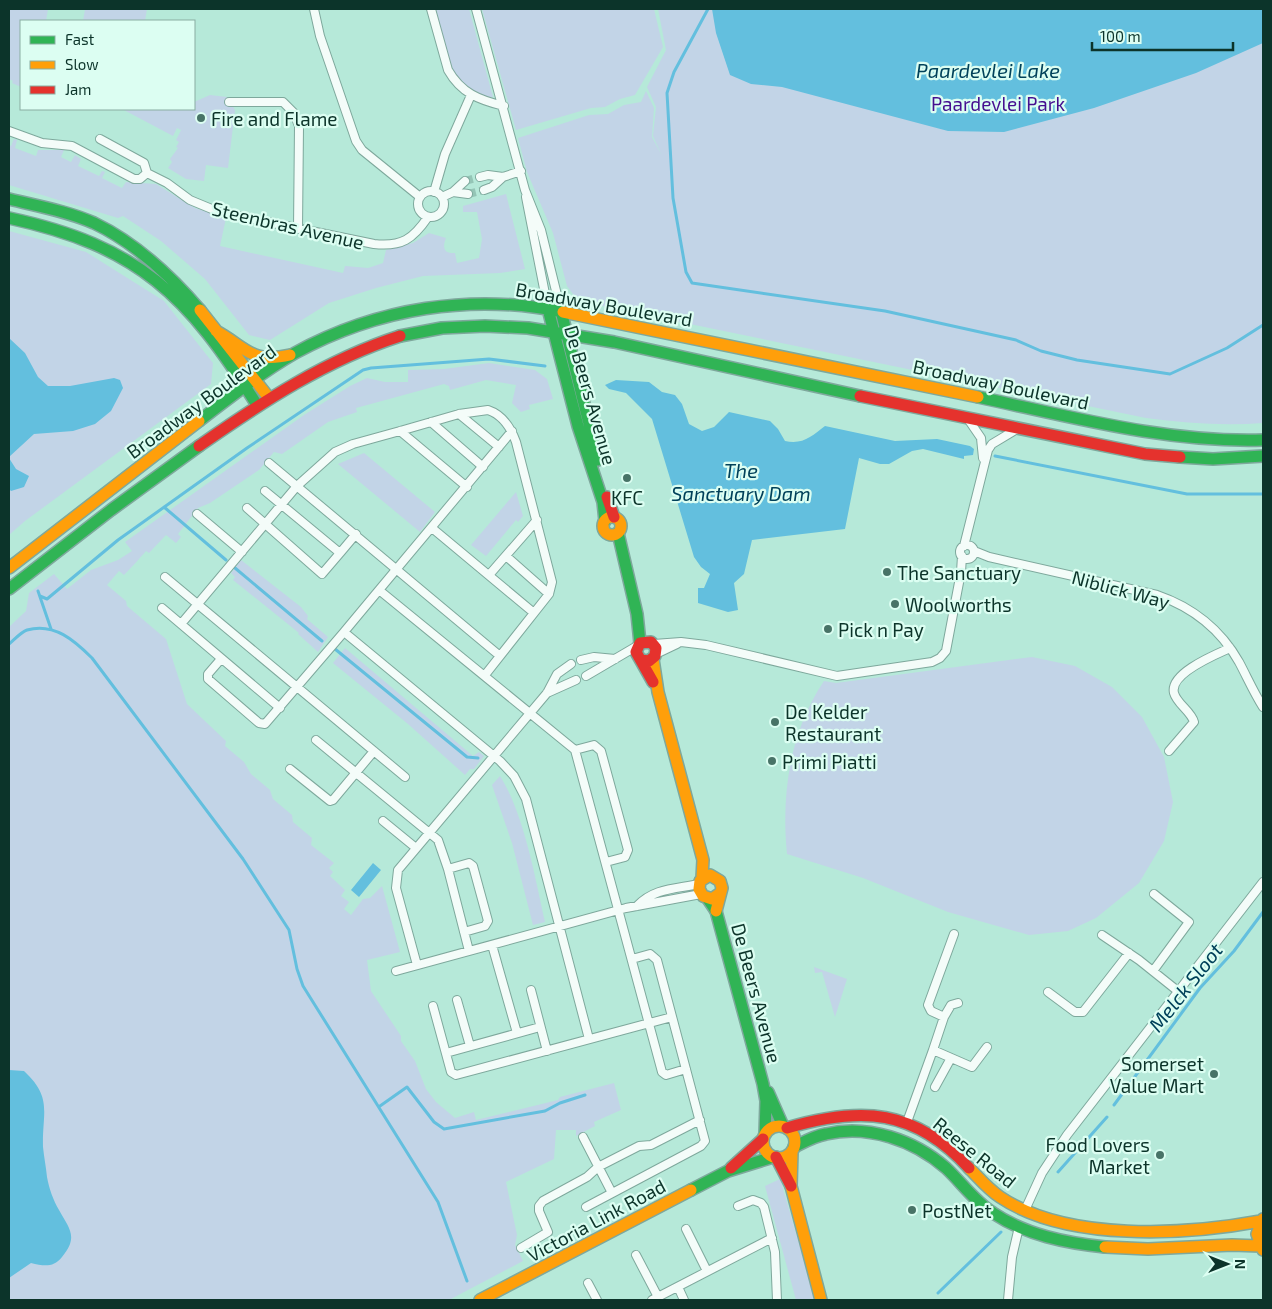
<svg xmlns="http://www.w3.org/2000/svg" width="1272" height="1309" font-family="'Exo 2',sans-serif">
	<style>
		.green { fill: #c2d4e7 }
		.water { fill: #63bfde }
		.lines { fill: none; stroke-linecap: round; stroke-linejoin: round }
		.stream { stroke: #63bfde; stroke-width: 3 }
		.street-tunnel { stroke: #94c5b6; stroke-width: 8; stroke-dasharray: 8 4; stroke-linecap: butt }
		.street-casing { stroke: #7ea89c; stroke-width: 10 }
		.fast-casing { stroke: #7ea89c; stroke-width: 14 }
		.slow-casing { stroke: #7ea89c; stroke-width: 14 }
		.jam-casing { stroke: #7ea89c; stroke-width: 14 }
		.street { stroke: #f4fcf9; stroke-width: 8 }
		.fast { stroke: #30b455; stroke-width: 11 }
		.slow { stroke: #ff9f0a; stroke-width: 11 }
		.jam { stroke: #e5322d; stroke-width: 11 }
		.poi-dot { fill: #487367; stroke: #dcfef2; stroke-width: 2 }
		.labels { text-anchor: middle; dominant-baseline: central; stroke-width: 4.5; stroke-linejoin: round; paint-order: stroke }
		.park-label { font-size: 19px; fill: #450f90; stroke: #dcfef2 }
		.poi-label { font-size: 19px; fill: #0c342a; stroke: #dcfef2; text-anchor: start }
		.street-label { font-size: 19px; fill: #0c342a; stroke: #dcfef2 }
		.water-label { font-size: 20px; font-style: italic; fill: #00415a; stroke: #dcfef2 }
	</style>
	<rect width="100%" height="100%" fill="#b6e9d9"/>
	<path class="green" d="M9,9H48L46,21H21V87L12,83L13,81L9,79Z
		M85,9H147L145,21H83Z
		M436,9H469L493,97C480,100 460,85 454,74C445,55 441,30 436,9Z
		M482,9H654L663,47L635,95L620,99L605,107L591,108L516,130Z
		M658,9H1263V423C1223,426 1185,423 1146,418L578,301L567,286L553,233L527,172L518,138L589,115L608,114L624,105L641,102L646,91L654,108L652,137L661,154L653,136L656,107L647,87L666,50Z
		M210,95L227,97L235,110L228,168L206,165L204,181L186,179L168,168L172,162L170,159L178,148L176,147L179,142L176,140L181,130L177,128L173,136L122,109H194V102Z
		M14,139L17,140L15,148L36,156L38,150H64L61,157L71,162L75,155L81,159L78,166L99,176L102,171L105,172L102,178L122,188L126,182L156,184L195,208L226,218L220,246L343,273L345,266L368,268L383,263L386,250L413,243L429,233L446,238C442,248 444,254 455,253L457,263L479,258L482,239L477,212H463V206L506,194L525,269L500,273L423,276L376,288L329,303L270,340L249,335L205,279L161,241L123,216L118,218L9,185V145L11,146Z
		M9,231L86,252L164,301L213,363L211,384L25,521L9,535V541Z
		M489,363L535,370L547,379L553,399L529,405L530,409L521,412L512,403L516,385L486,380L450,390L449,386L444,384L356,408L357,412L328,422L282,454L274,452L259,470L210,503L198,508L178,534L181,537L176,543L166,535L149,553L146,551C139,559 133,566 124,575L119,571L107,585L126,601L127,606L166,639L187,704L226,741L225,746L244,762L251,774L270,790L273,799L292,815L293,822L312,838L311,845L334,863L329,868L333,872L330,876L345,890L341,896L349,902L344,909L351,915L363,899L370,898L382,886L400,952L367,960L371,991L401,1036V1041L415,1061L426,1089L436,1102L455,1118L474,1112L476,1120L558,1100L560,1097L614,1083L621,1110L594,1122L595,1126L576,1136V1130H556L554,1159L506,1182L517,1235L515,1245L523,1261L449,1300H9V627L26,611L29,593L54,574L67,589L91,570L118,560L132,551L125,542L304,415L350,386L367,378L385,382H408V370L444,369Z
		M364,453L435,512L420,532L338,464Z
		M516,492L523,516L518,522L516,520L486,556L471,545Z
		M241,560L301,607L308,616L307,619L328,637L318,652L298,634L299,633L233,580L235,577L231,573Z
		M345,648L473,756L479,752L484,756L474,769H470L465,775L408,724L333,663Z
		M1032,657L1075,666L1112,687L1142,717L1164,757L1173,802L1164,841L1139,883L1096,918L1068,931L1029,935L948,912L863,878L787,854C781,794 790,731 824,681L836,683Z
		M500,776C524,814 535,877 545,922L533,925L512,843L492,785Z
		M814,967L847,979L835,1017L822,972L815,973Z
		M780,1179L816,1300H796L765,1186Z"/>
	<path class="water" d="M712,9H1263V43L1196,73L1094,108L1004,132L948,131L782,87L751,84L730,75L716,33Z
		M9,338L25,353L38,377L48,386H70L114,378L120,380L123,388L111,411L95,424L73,431L34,434L9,457Z
		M616,380L649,382L662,392L675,395L682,404L689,424L702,431L714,427L729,412L770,421L778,429L785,441C803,445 812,436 825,426L895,441L937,439L970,446L974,449L973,455L964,456V459L923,449L912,451L889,464H880L859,458L845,529L752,540L744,574L734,583L738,610L728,612L698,603V588H704L710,574L701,567L694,557L652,419L626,393L609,389L605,385Z
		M9,458L16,469L29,476L24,487L11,491L9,489Z
		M373,863L381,870L359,897L351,890Z
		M9,1070L24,1071C53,1098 42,1112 43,1147C44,1157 46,1167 47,1177C49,1188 53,1200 59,1210C69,1228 79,1237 62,1257C53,1268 44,1266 31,1263L9,1278Z"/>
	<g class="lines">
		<path class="stream" d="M708,9L674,72L667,93L673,198L686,272L692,283L885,311L1016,340L1041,351L1077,360L1170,374L1227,348L1263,325
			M995,456L1187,494H1263
			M164,507L226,560
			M235,568L322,641
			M38,591L51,629
			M40,596L47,599L118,540L247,448L363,370L371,368L489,359L545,366
			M9,644C14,640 21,632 27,630C54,622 75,641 92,658L243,859L289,930L297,969L303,986L438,1202L467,1281
			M335,649L467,757L478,758
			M1114,1105L1200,988L1234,951L1263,912
			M380,1106L407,1087L434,1122L444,1129L545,1111L560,1103L585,1095
			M1058,1172L1107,1117
			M938,1293L1001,1232"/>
		<path class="street-tunnel" d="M465,181L480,177
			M468,194L484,190"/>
		<g class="street-casing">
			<path id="street" d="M314,9L320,36L356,141L362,150L420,197
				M431,9L448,70C461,93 479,100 504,106
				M476,9L525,190L541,230L561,311
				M229,102H283L294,113L299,126L298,229
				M298,122H329
				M9,131L42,143L72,146L134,179H140L147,173
				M100,139L144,163L147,173
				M147,173L167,183L190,200L219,212L374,244C402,247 413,239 428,217
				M480,177L488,175L503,177L521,171
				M484,190L492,187L503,177
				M418 204a13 13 0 1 1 26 0a13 13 0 1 1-26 0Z
				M434,192L445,154L471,95
				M453,192L468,194
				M442,197L453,192L465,181
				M526,197L548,309
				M459,414L499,447
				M968,419L981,438L983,458
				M431,422L483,467
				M400,431L467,487
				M512,431L379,590L575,750L662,1072L666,1075L686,1069
				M269,463L500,656
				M247,508L322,574L340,553L265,491
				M197,514L242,552
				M432,528L534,613
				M960 552a7 7 0 1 1 14 0a7 7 0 1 1-14 0Z
				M964,546L988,450L992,444L1017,429
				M974,551L989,557L1157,595C1192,607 1221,630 1239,662C1247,677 1254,693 1263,707
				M340,553L356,534
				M506,556L549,594
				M489,575L537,520
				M165,577L405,777
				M379,590L344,632L500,761L514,776L526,799L589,1039
				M162,608L280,708
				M181,624L297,486L335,452L353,444L400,431L459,414L488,410C503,415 511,428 516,442L552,582L549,594L485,675
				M654,644L681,642L706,645L837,676L932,662L940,658L946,651L961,572L962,556
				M656,654L677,644
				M221,659L208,674V679L259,723L265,724L344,632
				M581,660L594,657L615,659
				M586,676L637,646
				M547,693L576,680
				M316,740L438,840L448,869L469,951
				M575,750L594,745L601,751L628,850L625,857L606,862
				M1169,751L1194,722C1191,711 1177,704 1174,693C1169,673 1217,654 1230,648
				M290,769L330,801L333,800L374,751
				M383,821L416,848
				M448,869L469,863L473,866L488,921L485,926L464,932
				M637,906C654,888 675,889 699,884
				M1102,935L1139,960L1179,992
				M492,945L517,1033
				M417,965L396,888L398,870L547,693L557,674L571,664
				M396,971L626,908L701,894
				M1153,971L1189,922L1154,894
				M531,990L547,1051
				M1048,992L1075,1012H1083L1129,953
				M457,1000L470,1046
				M433,1006L451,1072L456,1075L672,1017
				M944,1017L951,1005L958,1003
				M933,1050L944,1017L931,1011L928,1005L954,934
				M446,1053L540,1027
				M935,1087L951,1058
				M907,1122L933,1050L972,1067L987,1047
				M583,1137L612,1193
				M738,1206L753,1200L761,1203L764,1207L775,1252L777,1300
				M586,1207L701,1146L705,1141L657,960L650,954L632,959
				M1025,1210L1042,1173L1067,1135L1263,882
				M686,1229L707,1271
				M521,1248L548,1232L539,1211V1206L543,1201L587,1177L598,1167L639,1146L651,1145L700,1120
				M636,1255L658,1297
				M588,1283L597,1300
				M678,1287L684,1300
				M652,1300L772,1238
				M1008,1300L1012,1257L1019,1227"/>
		</g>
		<g class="fast-casing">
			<path id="fast" d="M9,199C37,206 67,211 94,223C136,243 170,275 200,310
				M9,218C139,246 188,295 257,405
				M548,309L578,426L603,502L605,521
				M561,311L598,460
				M400,336L442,328L485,326L528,328L614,342L860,396
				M978,397C1072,417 1167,443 1263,440
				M199,421C229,398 262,372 295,353C377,308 472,293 563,312
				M1180,457L1213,459L1263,456
				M618,533L637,614L640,643
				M9,589L111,510L199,446
				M708,899L716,911L763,1084L766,1101L765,1134
				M768,1092L783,1126
				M794,1147C804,1142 814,1136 826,1134C868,1124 914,1140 946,1168C962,1183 974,1201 993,1213C1026,1235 1066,1243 1105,1247
				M691,1190L728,1171L773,1157"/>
		</g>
		<g class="slow-casing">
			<path id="slow" d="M200,310L269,398
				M563,312L978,397
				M216,331C247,348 251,364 290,355
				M603 526a9 9 0 1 1 18 0a9 9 0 1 1-18 0Z
				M9,568L199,421
				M653,659L658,692L703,860L702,878
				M716,911L722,888L720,881L710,875L700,881L699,889L703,896L712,899L719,894
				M763 1142a16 16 0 1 1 32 0a16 16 0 1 1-32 0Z
				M792,1152L791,1186L821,1300
				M969,1168C979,1178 988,1189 1000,1197C1067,1242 1185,1235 1261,1221
				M1263,1219L1257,1234L1263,1250
				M1105,1247L1148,1249L1232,1245L1260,1246
				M480,1300L691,1190"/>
		</g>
		<g class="jam-casing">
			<path id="jam" d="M860,396L1145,454L1180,457
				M199,446C262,402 326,360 400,336
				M607,497L614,517
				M641,660L649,661L655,656L656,648L651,642L640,643L636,652L653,682
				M787,1128C861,1106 915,1109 969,1168
				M776,1157L791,1186
				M731,1168L763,1139"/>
		</g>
		<use href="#street" class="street"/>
		<use href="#fast" class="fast"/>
		<use href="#slow" class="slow"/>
		<use href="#jam" class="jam"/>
	</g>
	<g class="poi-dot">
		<circle cx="201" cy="118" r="5"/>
		<circle cx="627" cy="478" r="5"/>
		<circle cx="887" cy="572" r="5"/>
		<circle cx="895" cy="604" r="5"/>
		<circle cx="828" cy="629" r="5"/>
		<circle cx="775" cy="722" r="5"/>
		<circle cx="772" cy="761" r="5"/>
		<circle cx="1214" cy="1074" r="5"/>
		<circle cx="1160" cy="1155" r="5"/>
		<circle cx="912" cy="1210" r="5"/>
	</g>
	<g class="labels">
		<g class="park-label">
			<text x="998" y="103">Paardevlei Park</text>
		</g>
		<g class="poi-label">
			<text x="211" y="118">Fire and Flame</text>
			<text x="627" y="497" text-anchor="middle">KFC</text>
			<text x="897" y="572">The Sanctuary</text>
			<text x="905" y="604">Woolworths</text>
			<text x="838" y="629">Pick n Pay</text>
			<text x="785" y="711">De Kelder<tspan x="785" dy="22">Restaurant</tspan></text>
			<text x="782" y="761">Primi Piatti</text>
			<text x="1204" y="1063" text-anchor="end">Somerset<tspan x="1204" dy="22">Value Mart</tspan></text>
			<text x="1150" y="1144" text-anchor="end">Food Lovers<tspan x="1150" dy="22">Market</tspan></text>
			<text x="922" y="1210">PostNet</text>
		</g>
		<g class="street-label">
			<text transform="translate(288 225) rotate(13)">Steenbras Avenue</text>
			<text transform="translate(604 304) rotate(10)">Broadway Boulevard</text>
			<text transform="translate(1001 384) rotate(12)">Broadway Boulevard</text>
			<text transform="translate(591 395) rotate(74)">De Beers Avenue</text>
			<text transform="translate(201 401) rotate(-36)">Broadway Boulevard</text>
			<text transform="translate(1121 589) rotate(15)">Niblick Way</text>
			<text transform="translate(757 993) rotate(75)">De Beers Avenue</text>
			<text transform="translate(975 1152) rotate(39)">Reese Road</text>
			<text transform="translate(596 1220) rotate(-28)">Victoria Link Road</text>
		</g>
		<g class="water-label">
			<text x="988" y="70">Paardevlei Lake</text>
			<text x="741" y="470">The<tspan x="741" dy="23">Sanctuary Dam</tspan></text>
			<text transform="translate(1185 987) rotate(-52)">Melck Sloot</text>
		</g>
	</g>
	<rect width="1272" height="1309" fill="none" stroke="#0c342a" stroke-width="20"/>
	<rect x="20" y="20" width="175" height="90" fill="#dcfef2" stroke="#89ada2"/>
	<rect x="30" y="36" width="25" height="8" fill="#30b455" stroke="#89ada2"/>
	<text x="65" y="45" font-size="15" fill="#0c342a">Fast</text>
	<rect x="30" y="61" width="25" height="8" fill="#ff9f0a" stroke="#89ada2"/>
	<text x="65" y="70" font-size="15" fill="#0c342a">Slow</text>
	<rect x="30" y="86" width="25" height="8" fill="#e5322d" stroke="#89ada2"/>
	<text x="65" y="95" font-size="15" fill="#0c342a">Jam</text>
	<g transform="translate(1227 1264) rotate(90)" stroke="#dcfef2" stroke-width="4" paint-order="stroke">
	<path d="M0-4L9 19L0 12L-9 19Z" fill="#0c342a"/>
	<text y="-8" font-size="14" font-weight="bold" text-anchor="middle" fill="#0c342a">N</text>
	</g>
	<path d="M1092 42v8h141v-8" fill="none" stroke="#0c342a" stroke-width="2.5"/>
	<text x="1100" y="42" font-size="15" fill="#0c342a" stroke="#dcfef2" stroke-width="4" paint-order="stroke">100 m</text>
</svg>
